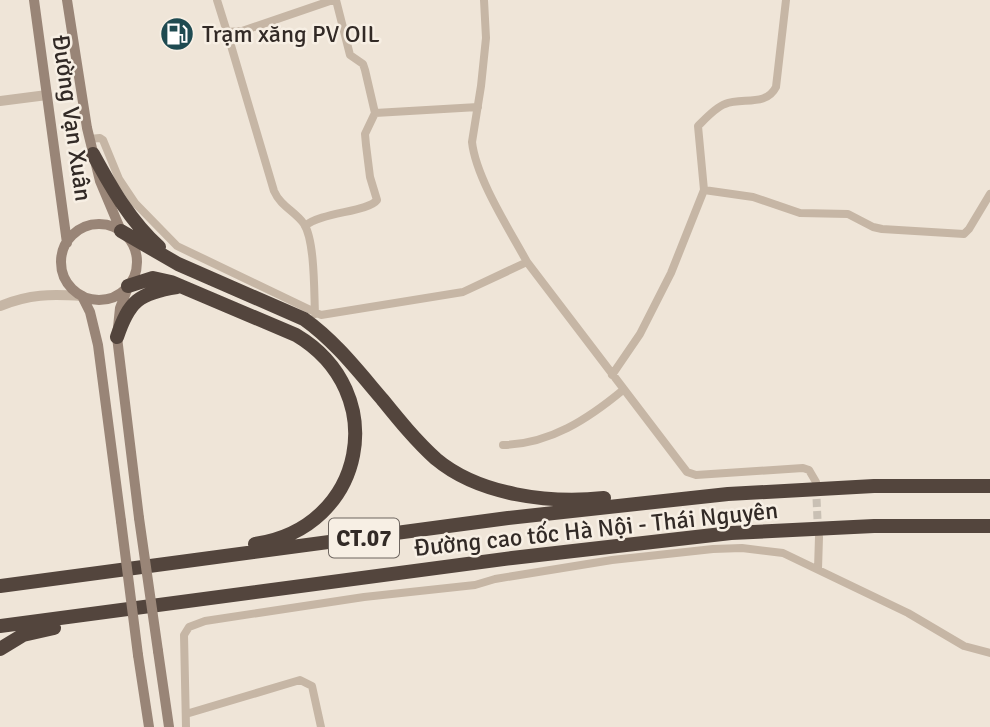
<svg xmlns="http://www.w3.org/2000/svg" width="990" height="727" font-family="Signika,sans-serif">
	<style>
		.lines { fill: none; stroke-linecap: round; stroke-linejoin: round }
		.minor-tunnel { stroke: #c9c0b4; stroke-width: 8; stroke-dasharray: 8 4; stroke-linecap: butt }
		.minor { stroke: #c6b6a5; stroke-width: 8 }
		.tertiary { stroke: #c6b6a5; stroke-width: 10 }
		.secondary { stroke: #998577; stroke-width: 10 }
		.motorway { stroke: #53453d; stroke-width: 14 }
		.secondary-bridge { stroke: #998577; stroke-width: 10 }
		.labels { text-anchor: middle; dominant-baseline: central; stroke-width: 5; stroke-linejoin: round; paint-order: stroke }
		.shield { fill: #f7efe4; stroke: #6d655f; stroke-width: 2 }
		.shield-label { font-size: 23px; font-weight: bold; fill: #322a26 }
		.poi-label { font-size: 24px; fill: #322a26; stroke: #f7efe4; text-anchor: start }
		.street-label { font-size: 24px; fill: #322a26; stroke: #f7efe4 }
	</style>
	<rect width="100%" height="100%" fill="#efe5d8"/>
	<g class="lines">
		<path class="minor-tunnel" d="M816,487L818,530"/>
		<path class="minor" d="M217,0L227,32L242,31L333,0
			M227,32L274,191C281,207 295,211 304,224C315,241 314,293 315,314
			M375,113L478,107
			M89,139L100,138L103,140L119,179L135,203L177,246L321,315L463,292L527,262C509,229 476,178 472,142L481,86L486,38L484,0
			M704,190L753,197L800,213L848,214L873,227L882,229L964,234L969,229L990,194
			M305,226C321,212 368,212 377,200L370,177L366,145L365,134L375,113L365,70L363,64L350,55L336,0
			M527,262L687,472L696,475L803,468L809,470L816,482
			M612,375L640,334L671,273L704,190L698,126C705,119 716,107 725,104C742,97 766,107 776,87L786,0
			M503,445C550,444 588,419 623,390
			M818,569L819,537
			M186,714L300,680L312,686L321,727
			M186,727L184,635L189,627L205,621L364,597L475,585L495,579L612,560L713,549L742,548L783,553L908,613L964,646L990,653"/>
		<path class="tertiary" d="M0,101L47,95
			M0,306C30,294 50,294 82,296"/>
		<path class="secondary" d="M34,0L67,243
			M67,0L87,128L100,181L121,231
			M61 262a38 38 0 1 1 76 0a38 38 0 1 1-76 0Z
			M127,290L120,308L117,337L139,518
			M82,296L90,312L98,345L121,521
			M158,651L169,727
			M138,655L149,727"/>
		<path class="motorway" d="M93,154C111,187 130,221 159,247
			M121,231L178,264L304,319C335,341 358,371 382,399C399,420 416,441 436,459C479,495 550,504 604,498
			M128,286L153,278L171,282L296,335C392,392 366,528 255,544
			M117,337C129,301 139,293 177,287
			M0,586L508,518L728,494L874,486H990
			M0,626L512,558L731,533L874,526H990
			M0,649L23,635L54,628"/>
		<path class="secondary-bridge" d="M139,518L158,651
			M121,521L138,655"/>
	</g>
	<defs>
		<g id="fuel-disc" transform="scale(1.75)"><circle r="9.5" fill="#1e4a51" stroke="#f7efe4"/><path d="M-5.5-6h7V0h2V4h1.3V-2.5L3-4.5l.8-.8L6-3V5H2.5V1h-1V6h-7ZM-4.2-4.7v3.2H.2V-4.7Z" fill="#fff"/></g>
	</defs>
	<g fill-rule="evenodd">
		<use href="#fuel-disc" x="177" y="34"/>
	</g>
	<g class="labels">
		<rect class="shield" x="329" y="518.5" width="70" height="39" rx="5"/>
		<g class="shield-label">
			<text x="364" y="538">CT.07</text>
		</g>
		<g class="poi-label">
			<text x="202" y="34">Trạm xăng PV OIL</text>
		</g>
		<g class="street-label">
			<text transform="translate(72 118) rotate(82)">Đường Vạn Xuân</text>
			<text transform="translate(596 529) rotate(-6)">Đường cao tốc Hà Nội - Thái Nguyên</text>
		</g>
	</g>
</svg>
